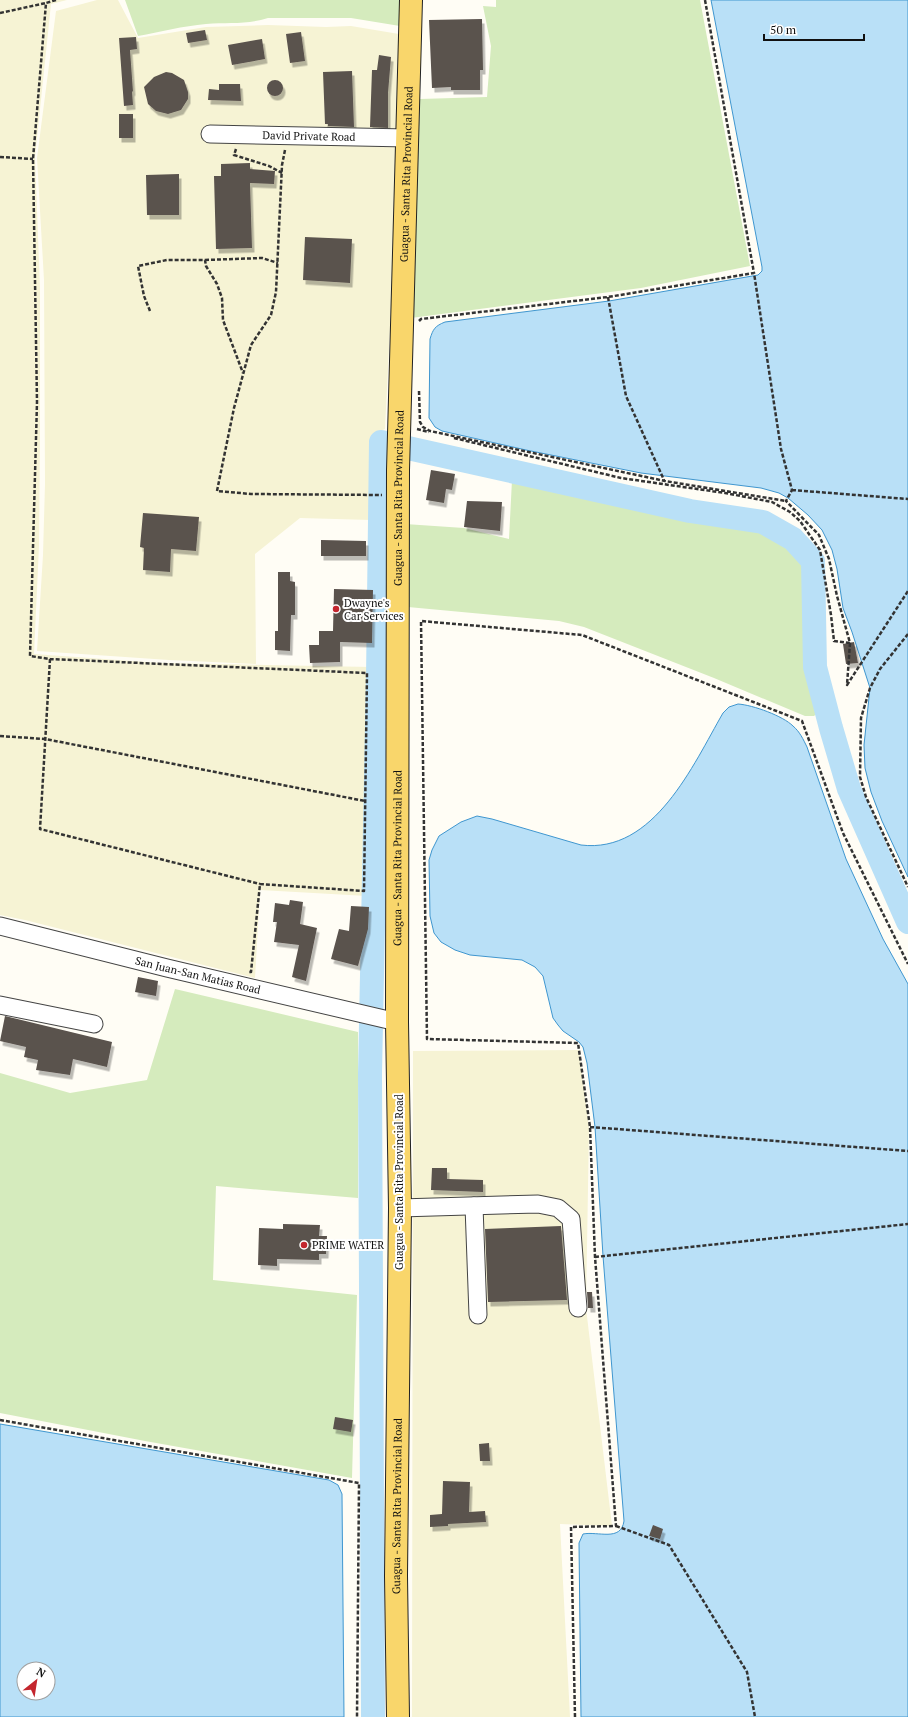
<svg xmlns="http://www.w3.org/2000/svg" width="908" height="1717" font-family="'PT Serif',serif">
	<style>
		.farmland { fill: #f6f3d4 }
		.green { fill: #d5ebbd }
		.water { fill: #b9e0f7; stroke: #3f96cf; fill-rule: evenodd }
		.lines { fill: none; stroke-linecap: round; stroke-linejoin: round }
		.river { stroke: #b9e0f7; stroke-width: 24 }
		.building { fill: #5a524d; filter: url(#shadow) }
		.minor-casing { stroke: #444; stroke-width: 19 }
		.major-casing { stroke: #222; stroke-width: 24 }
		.path { stroke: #333; stroke-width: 2.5; stroke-dasharray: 4 2; stroke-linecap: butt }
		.minor { stroke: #fff; stroke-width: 17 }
		.major { stroke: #f9d66b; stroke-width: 22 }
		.poi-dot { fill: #c4262e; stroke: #fff; stroke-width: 1.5 }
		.labels { text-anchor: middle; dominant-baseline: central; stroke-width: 4; stroke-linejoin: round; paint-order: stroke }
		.street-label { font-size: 11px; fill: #111; stroke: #fff }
		.poi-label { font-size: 11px; fill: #111; stroke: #fff; text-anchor: start }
	</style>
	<defs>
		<filter id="shadow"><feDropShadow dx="2.5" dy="4.5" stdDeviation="0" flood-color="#0004"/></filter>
	</defs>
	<rect width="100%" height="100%" fill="#fffdf5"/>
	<path class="farmland" d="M0,0H67L51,4L35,157L40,288V440L39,546L34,654L160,663L371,667L367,896L260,890L255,978L25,920L0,915Z
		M97,0H118L138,38L206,27L268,25L326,27L351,26L399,34V149L385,429L376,433L371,520L300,518L255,554L256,664L169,660L37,651L43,555L45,484L44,280L37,158L56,11Z
		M579,1050L589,1128L586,1308L612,1526L560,1524L570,1717H412L413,1051Z"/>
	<path class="green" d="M125,0H401L400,26L351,18H268C246,25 228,22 206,24C183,26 160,32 138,36Z
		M496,0H700L750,266L641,288L411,318L420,99L487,97L491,46L483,6L496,7Z
		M512,480L663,510L759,526L789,543L808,564V614L811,672L819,711L814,716H805L714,678L584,627L559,621L408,607L405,524L464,528L509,539Z
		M175,989L358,1032V1198L216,1186L213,1280L357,1295L352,1478L145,1441L0,1413V1073L70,1093L147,1080Z"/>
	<path class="water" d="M711,0H908V877L882,821L871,792L865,768L864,745L870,688L852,632L843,608L837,569L832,550L822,530L808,515L788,498L779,493L761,488L641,473L526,450L442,431L435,427L429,418L430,339C433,329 435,326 445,322L609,301L758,275L762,271V267Z
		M738,704C753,705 783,716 793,726C800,732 803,739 807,747L846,859L883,939L908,984V1717H581L579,1543L583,1534C598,1531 621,1542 624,1521L603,1256L595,1127L587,1063L583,1047L579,1042L563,1031L558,1025L553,1018L543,976L535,967L522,960L470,955L455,950L441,942L434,933L430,916L429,860L432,850L439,836L461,822L477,816L492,819L581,845C654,854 693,765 723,713L729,707Z
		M0,1424L329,1480L338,1485L342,1494L344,1717H0ZM24,1669H48V1693H24Z"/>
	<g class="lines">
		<path class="river" d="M373,1717L370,1074L378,678L381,442L690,511L763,522L793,539L813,561L815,667L831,728L849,789L908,922"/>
	</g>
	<path class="building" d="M482,19L483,70H480V90H451V87L432,88L429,20Z
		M205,30L207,40L188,43L186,33Z
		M301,32L305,61L290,63L286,34Z
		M136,37L137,49L130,50L133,92L132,91L133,105L124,106L119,38Z
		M262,39L265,59L232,65L228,45Z
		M379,55L391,57L388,93V128L370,127L372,70H377Z
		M352,71L354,127L328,126V124H325L323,72Z
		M166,72L172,73L184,80L188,92V99L181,110L168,114L156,111L148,104L144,87L154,77Z
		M267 88a8 8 0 1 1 16 0a8 8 0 1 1-16 0Z
		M219,84H240L241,101L208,100L209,89L219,90Z
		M119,114H133V138H119Z
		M250,163V169L275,171L274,184L250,183L252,248L216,249L214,176H221V164Z
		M179,174V215H147L146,175Z
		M305,237L352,239L350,283L303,280Z
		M431,470L455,474L452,490L446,489L444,503L426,500Z
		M467,501L502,502L500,531L464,527Z
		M143,513L199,517L196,551L171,549L170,572L143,570L144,548L140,547Z
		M321,540L366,541V556H321Z
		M278,572H290V581L295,582V615H291L290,651L275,650V631H278Z
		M334,589L373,590L372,643L340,642V662L310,663L309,645H319V631H333Z
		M854,642L858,663L846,664L843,644Z
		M290,900L303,902L300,924L317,928L306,981L292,977L299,945L274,942L277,922H273L275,903L289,905Z
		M351,906L369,907L368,929L358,966L331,959L339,929L349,931Z
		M138,977L158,981L156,996L135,992Z
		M5,1016L112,1042L107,1067L73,1059L70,1075L36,1070L38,1060L24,1057L26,1047L0,1041Z
		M432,1168H447V1179L483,1180V1192L431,1190Z
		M283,1224L320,1225L319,1236H327L326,1254H319V1260L277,1259V1266L258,1265L259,1228L283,1229Z
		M561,1226L567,1300L488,1302L485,1229Z
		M587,1292H592L593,1308H588Z
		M335,1417L353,1420L351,1432L333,1429Z
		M489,1443L490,1461H480L479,1444Z
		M443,1481L470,1482L469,1512L485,1511L486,1522L448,1524V1526L430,1527V1515L442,1514Z
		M653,1525L663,1529L660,1539L649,1536Z"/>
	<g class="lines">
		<g class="minor-casing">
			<g id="minor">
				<path id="s1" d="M210,134L408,138"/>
				<path id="s2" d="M0,926L167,968L397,1022"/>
				<path d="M0,1005L94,1024"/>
				<path d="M474,1206L478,1315"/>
				<path d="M400,1208L538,1204L558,1208L571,1219L578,1308"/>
			</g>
		</g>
		<g class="major-casing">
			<g id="major">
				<path id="s3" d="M398,1717L396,1576L400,1208L397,1022L398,470L411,0"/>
			</g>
		</g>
		<path class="path" d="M56,0L46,3L33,159L37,402L30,656L50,659L367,673L364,891L260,884L251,972H249
			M705,0L754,273
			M0,13L46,3
			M236,149L234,155L269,166L282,173
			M285,150L282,165L276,292L271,315L251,345L234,408L217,491L251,494L382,495
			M0,157L33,159
			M205,260L262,258L278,263
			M608,297L626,396L664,480
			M150,311L144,296L138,266L167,260H205L206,266L217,284L222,298L223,320L243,373
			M419,321L421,319L608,297L754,273L781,449L792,490L786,501L819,535L829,559L837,596L850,643L847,685L908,591
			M419,391L420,422L423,427L430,431L665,481L786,501
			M417,429L429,432
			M454,438L621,478L725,493L772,502L790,512L800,521L820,550L831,615L834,641L850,643
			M792,490L908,499
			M908,634L880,669L870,688L861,718L860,777L866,797L908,887
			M50,659L40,829L260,884
			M0,736L45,739L365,801
			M590,1127L908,1151
			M595,1257L908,1224
			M0,1420L359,1483L357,1717
			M616,1526L669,1545L747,1672L755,1717
			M575,1717L571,1527L616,1526L595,1257L590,1127L578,1043L427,1039L421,621L582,635L802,721L843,833L908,964"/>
		<use href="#minor" class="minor"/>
		<use href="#major" class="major"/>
	</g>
	<g class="poi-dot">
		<circle cx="336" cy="609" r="4"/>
		<circle cx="304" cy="1245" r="4"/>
	</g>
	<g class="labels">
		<g class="street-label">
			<text stroke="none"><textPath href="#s1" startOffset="99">David Private Road</textPath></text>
			<text stroke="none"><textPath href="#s3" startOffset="1543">Guagua - Santa Rita Provincial Road</textPath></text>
			<text stroke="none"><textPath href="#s3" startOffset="1219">Guagua - Santa Rita Provincial Road</textPath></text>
			<text stroke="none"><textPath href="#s3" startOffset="859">Guagua - Santa Rita Provincial Road</textPath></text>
			<text stroke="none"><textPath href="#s2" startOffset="204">San Juan-San Matias Road</textPath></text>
			<text transform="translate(399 1182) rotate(-90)">Guagua - Santa Rita Provincial Road</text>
			<text stroke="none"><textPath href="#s3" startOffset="211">Guagua - Santa Rita Provincial Road</textPath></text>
		</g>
		<g class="poi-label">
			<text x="344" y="603">Dwayne's<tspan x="344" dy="13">Car Services</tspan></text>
			<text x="312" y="1245">PRIME WATER</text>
		</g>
	</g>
	<g transform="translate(36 1681) rotate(30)"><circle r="19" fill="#ffffff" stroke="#a0a0a0"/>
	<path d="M0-3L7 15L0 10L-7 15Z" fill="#c4262e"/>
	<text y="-6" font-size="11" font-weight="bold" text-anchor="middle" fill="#111111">N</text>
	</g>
	<path d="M764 34v6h100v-6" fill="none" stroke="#111111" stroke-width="2"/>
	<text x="770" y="34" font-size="12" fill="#111111" stroke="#ffffff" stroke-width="3" paint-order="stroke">50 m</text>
</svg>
